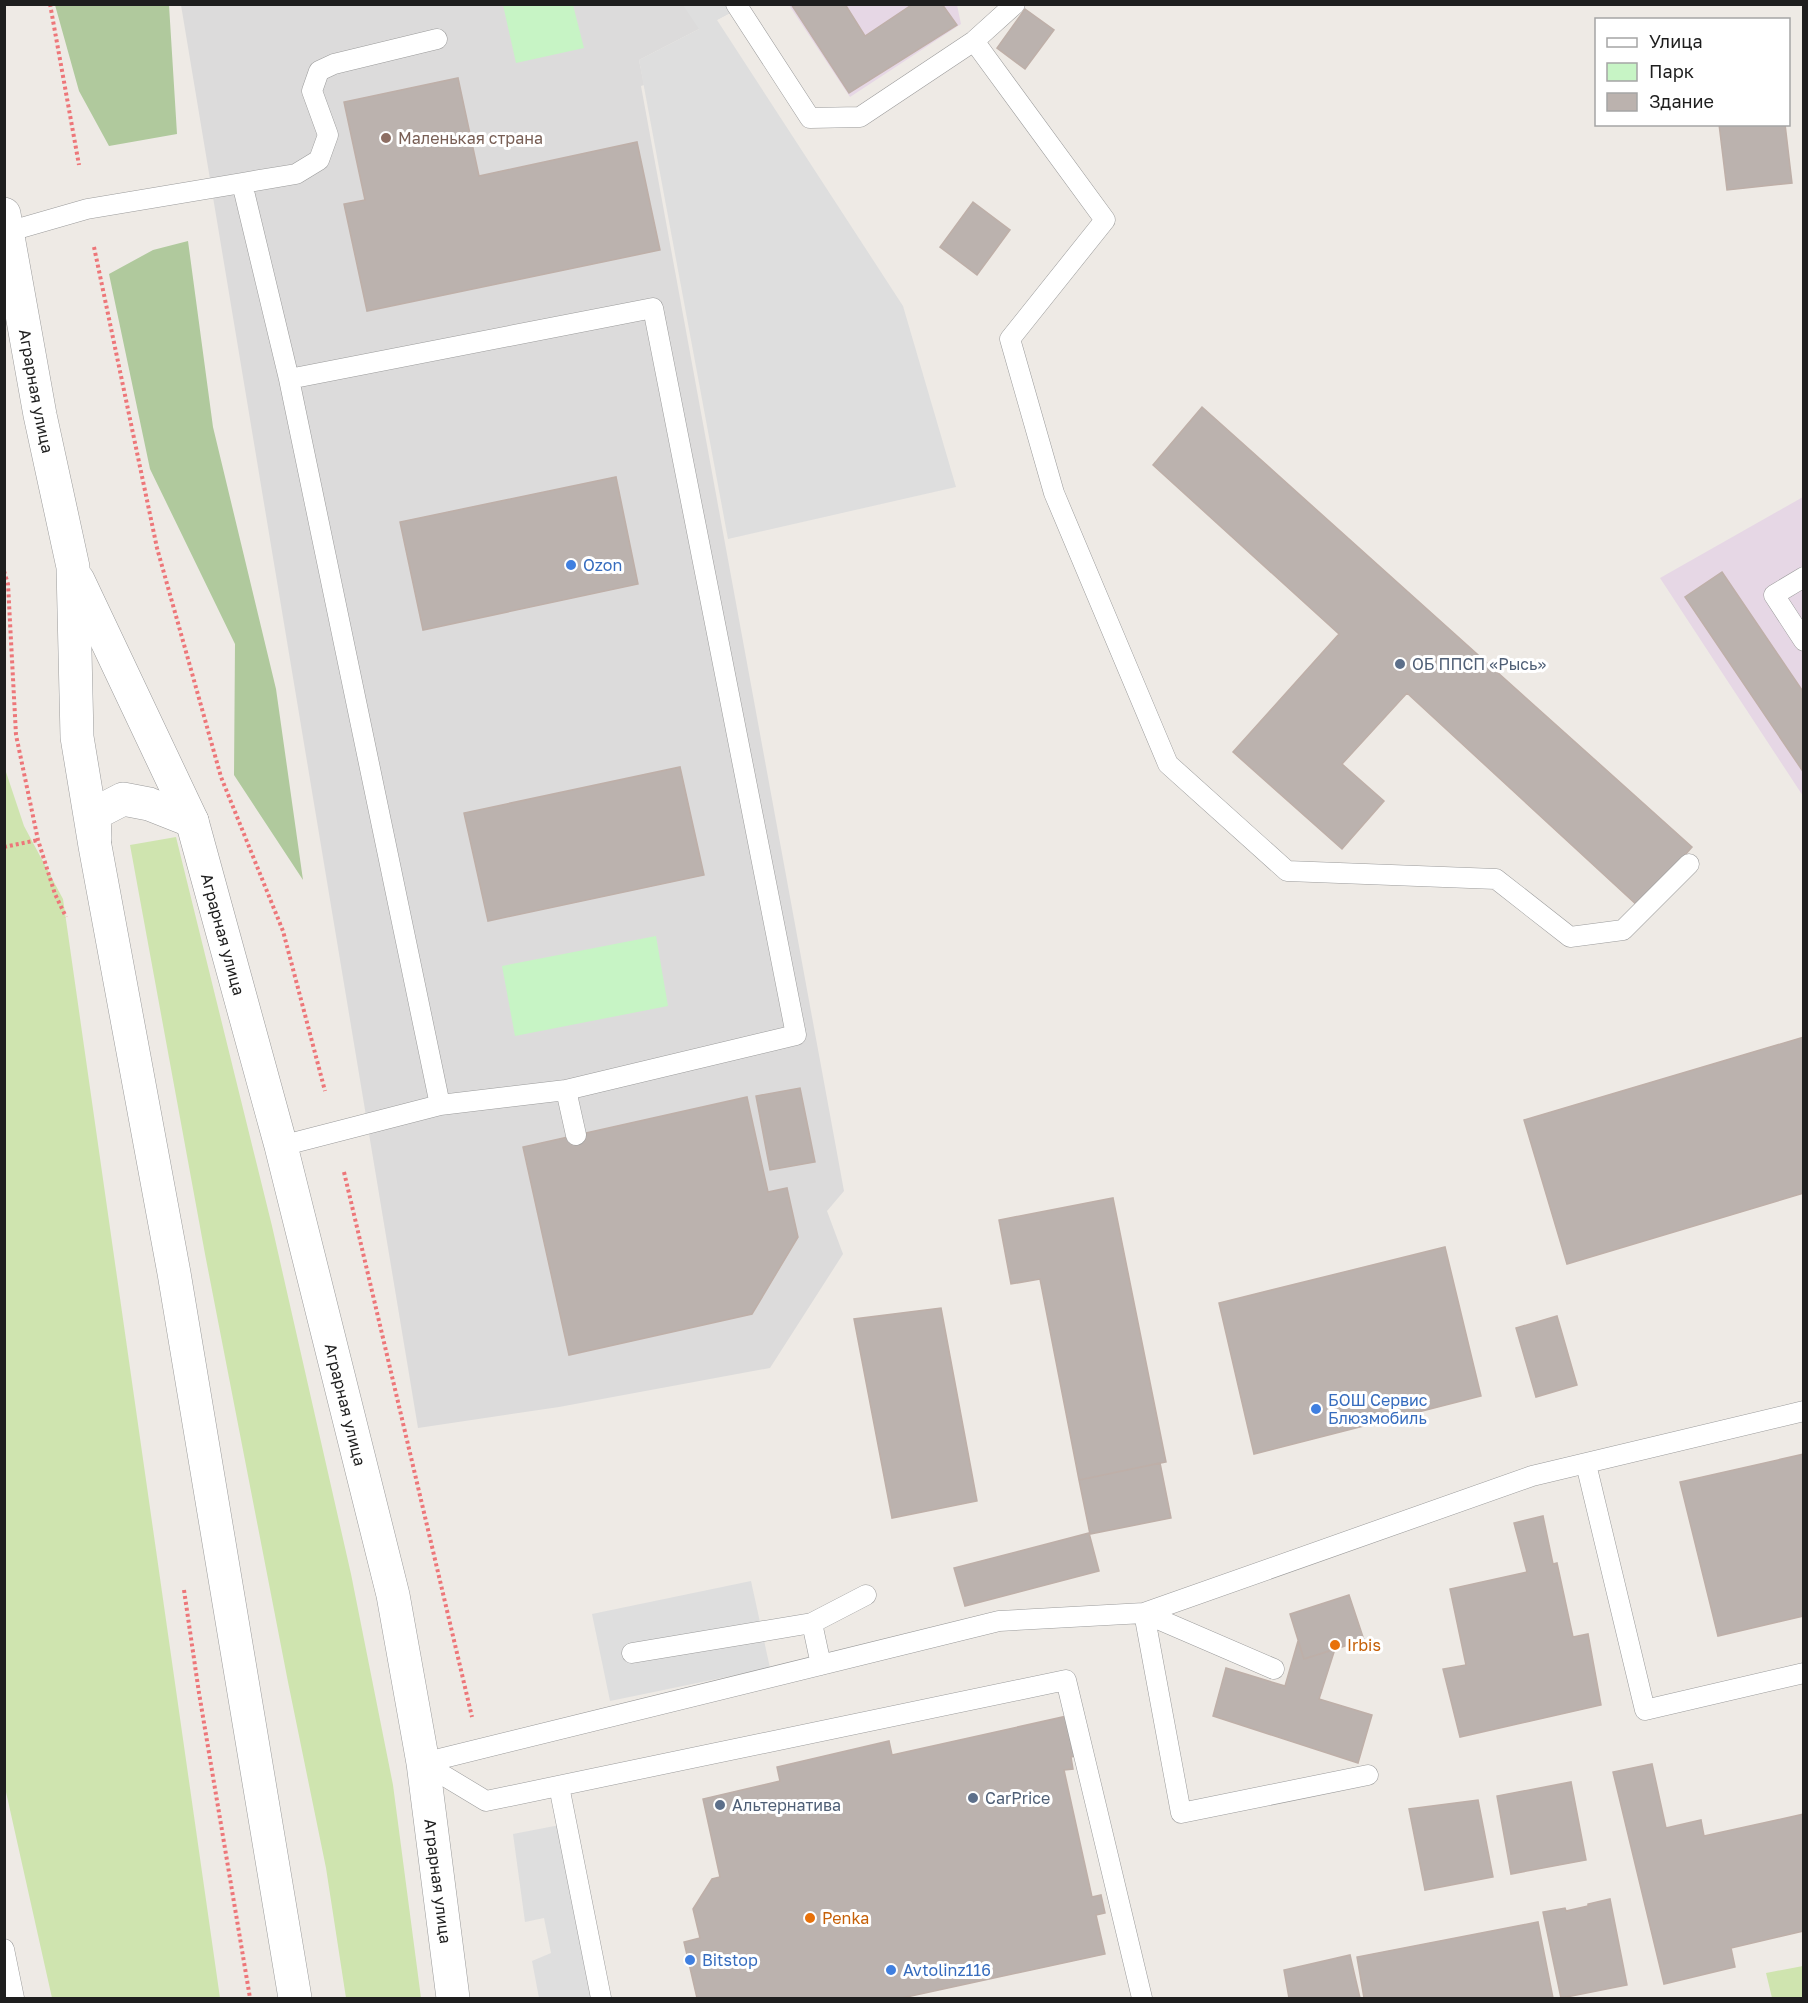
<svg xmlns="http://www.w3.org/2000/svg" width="1808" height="2003" font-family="'Golos Text',sans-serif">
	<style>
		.residential { fill: #dcdbdb }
		.industrial { fill: #e6d7e5 }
		.grass { fill: #cfe4af }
		.forest { fill: #b0c99d }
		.park { fill: #c7f4c5 }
		.parking { fill: #dedede }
		.building { fill: #bbb2ae; stroke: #beafa8; stroke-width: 1.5 }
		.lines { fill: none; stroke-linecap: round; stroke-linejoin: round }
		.service-casing { stroke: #9b9b9b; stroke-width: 21 }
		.tertiary-casing { stroke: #9b9b9b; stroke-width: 34 }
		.path { stroke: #ed7679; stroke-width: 4; stroke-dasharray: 3 3; stroke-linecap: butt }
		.service { stroke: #fff; stroke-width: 20 }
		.tertiary { stroke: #fff; stroke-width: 33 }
		.education-dot { fill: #8d6e63; stroke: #fff; stroke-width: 2 }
		.shop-dot { fill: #3f7fe0; stroke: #fff; stroke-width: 2 }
		.service-dot { fill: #5c6f8a; stroke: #fff; stroke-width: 2 }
		.food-dot { fill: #e8710a; stroke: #fff; stroke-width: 2 }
		.labels { text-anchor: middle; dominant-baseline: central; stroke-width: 6; stroke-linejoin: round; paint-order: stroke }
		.education-label { font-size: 16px; fill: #785e54; stroke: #fff; text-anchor: start }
		.street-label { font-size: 16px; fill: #1e1e1e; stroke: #fff }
		.shop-label { font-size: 16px; fill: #366cbe; stroke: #fff; text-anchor: start }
		.service-label { font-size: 16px; fill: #4e5e75; stroke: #fff; text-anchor: start }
		.food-label { font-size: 16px; fill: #c56008; stroke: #fff; text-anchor: start }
	</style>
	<rect width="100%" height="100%" fill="#eeeae5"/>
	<path class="residential" d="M725,4L730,13L639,60L644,85L641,86L844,1191L827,1211L843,1254L770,1368L559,1407L418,1428L181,5Z"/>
	<path class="industrial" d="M789,5H957L961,24L850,97Z
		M1803,497V796L1660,578Z"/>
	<path class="grass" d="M5,769L24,826L63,899L220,1998H52L4,1783Z
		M176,837L272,1226L351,1574L393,1785L421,1998H346L326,1868L288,1682L205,1254L130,845Z
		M1803,1966V1998H1772L1766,1973Z"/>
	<path class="forest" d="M55,5H169L177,134L109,146L79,91Z
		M188,241L213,427L276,689L303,880L234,775L235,644L150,469L109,274L153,250Z"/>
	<path class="park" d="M503,5H573L584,48L516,63Z
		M656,936L668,1006L515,1036L502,966Z"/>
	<path class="parking" d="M683,5H725L730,13L717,20L903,306L956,487L728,539L639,60L699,29Z
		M751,1581L770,1668L610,1701L592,1614Z
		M565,1824L600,1998H539L532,1961L551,1953L544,1918L525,1922L513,1834Z"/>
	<path class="building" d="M791,4H845L865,36L913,4H942L957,25L849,93Z
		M1025,9L1054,30L1025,69L997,48Z
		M458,78L479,176L637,142L660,250L367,311L344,204L365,200L344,102Z
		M1719,124H1785L1792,183L1727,190Z
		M973,202L1010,230L977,275L940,247Z
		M1202,407L1692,847L1639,907L1407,693L1342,764L1384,801L1342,849L1233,752L1339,634L1153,465Z
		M616,477L638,584L423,630L400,522Z
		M1722,572L1804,693V773L1685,597Z
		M680,767L704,875L488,921L464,813Z
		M1804,1037V1193L1567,1264L1524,1120Z
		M800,1088L815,1162L770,1170L756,1096Z
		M747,1097L768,1192L787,1188L798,1237L752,1314L569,1355L523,1147Z
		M1113,1198L1166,1462L1079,1480L1040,1279L1011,1284L999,1220Z
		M1445,1247L1481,1396L1254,1454L1219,1303Z
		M941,1308L977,1501L892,1518L854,1319Z
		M1557,1316L1577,1385L1536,1397L1516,1328Z
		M1804,1454V1616L1718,1636L1680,1482Z
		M1160,1463L1171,1518L1090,1534L1079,1480Z
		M1543,1516L1553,1564L1557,1563L1573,1637L1588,1634L1601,1705L1460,1737L1443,1669L1466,1665L1450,1589L1527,1572L1514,1523Z
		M1089,1533L1099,1571L965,1606L954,1568Z
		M1349,1595L1364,1640L1304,1659L1290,1614Z
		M1298,1641L1304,1659L1335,1649L1319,1699L1372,1715L1358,1763L1213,1716L1226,1668L1285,1686Z
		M1076,1714L1084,1754L1071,1757L1073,1769L1064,1770L1092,1897L1101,1895L1105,1913L1096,1915L1105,1954L902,1998H697L684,1942L700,1938L693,1909L712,1879L720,1877L703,1799L780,1781L777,1767L889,1741L892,1755Z
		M1652,1764L1666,1828L1701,1820L1704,1836L1804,1814V1931L1731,1948L1735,1967L1664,1984L1613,1772Z
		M1571,1782L1586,1860L1511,1874L1497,1796Z
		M1478,1800L1493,1877L1425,1890L1409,1809Z
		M1610,1899L1627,1985L1561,1998L1543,1912L1565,1908L1566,1911L1588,1906V1904Z
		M1538,1922L1553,1998H1364L1357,1957Z
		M1350,1955L1360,1998H1289L1284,1970Z"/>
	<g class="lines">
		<g class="service-casing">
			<path id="service" d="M736,4L810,118L860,117L974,41L1015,4
				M974,41L1105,220L1010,339L1054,493L1168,764L1287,871L1496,879L1570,937L1623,930L1689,864
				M242,183L296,174L319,160L328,135L312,91L319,71L334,64L437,39
				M7,232L87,209L242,183L289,379L440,1105
				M1804,577L1774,595L1804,641
				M566,1090L576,1135
				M281,1146L440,1105L566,1090L796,1035L653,308L289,379
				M1586,1464L1645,1710L1804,1673
				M1144,1613L1532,1476L1804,1411
				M1144,1613L1274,1669
				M812,1623L821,1665
				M632,1653L812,1623L866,1595
				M423,1763L999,1621L1144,1613L1181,1813L1368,1775
				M423,1763L486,1801L1066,1680L1142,1998
				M559,1786L601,1998
				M4,1949L14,1998"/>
		</g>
		<g class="tertiary-casing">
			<g id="tertiary">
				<path id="s1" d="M4,214L40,415L73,567L77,737L95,846L174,1273L295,1998"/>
				<path id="s2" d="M78,580L192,821L281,1146L393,1595L423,1763L453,1998"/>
				<path d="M95,839L94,814L123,799L149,804L192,821"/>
			</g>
		</g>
		<path class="path" d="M50,4L79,165
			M94,247L157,548L221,777L283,931L325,1091
			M4,571L8,584L16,735L38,840L55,894L66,917
			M4,847L38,840
			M344,1172L472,1717
			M184,1590L199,1693L250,1998"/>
		<use href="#service" class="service"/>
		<use href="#tertiary" class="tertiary"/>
	</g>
	<circle class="education-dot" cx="386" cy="138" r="6"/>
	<g class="shop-dot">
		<circle cx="571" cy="565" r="6"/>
		<circle cx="1316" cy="1409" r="6"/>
		<circle cx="690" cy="1960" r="6"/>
		<circle cx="891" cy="1970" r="6"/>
	</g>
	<g class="service-dot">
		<circle cx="1400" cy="664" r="6"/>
		<circle cx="973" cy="1798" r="6"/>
		<circle cx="720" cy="1805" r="6"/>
	</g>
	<g class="food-dot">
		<circle cx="1335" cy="1645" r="6"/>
		<circle cx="810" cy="1918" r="6"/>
	</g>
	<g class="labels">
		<g class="education-label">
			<text x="398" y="138">Маленькая страна</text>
		</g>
		<g class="street-label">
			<text stroke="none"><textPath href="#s1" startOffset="180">Аграрная улица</textPath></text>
			<text stroke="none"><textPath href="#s2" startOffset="384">Аграрная улица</textPath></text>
			<text stroke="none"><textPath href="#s2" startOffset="870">Аграрная улица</textPath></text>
			<text stroke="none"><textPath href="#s2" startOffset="1356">Аграрная улица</textPath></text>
		</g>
		<g class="shop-label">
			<text x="583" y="565">Ozon</text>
			<text x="1328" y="1400">БОШ Сервис<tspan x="1328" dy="18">Блюзмобиль</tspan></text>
			<text x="702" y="1960">Bitstop</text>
			<text x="903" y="1970">Avtolinz116</text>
		</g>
		<g class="service-label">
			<text x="1412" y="664">ОБ ППСП «Рысь»</text>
			<text x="985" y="1798">CarPrice</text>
			<text x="732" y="1805">Альтернатива</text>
		</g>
		<g class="food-label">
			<text x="1347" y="1645">Irbis</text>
			<text x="822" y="1918">Penka</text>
		</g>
	</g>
	<rect width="1808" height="2003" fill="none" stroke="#1e1e1e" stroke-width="12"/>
	<rect x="1595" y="18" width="195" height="108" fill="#ffffff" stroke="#a5a5a5" stroke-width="1.5"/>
	<rect x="1607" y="38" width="30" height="9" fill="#ffffff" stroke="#a5a5a5" stroke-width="1.5"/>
	<text x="1649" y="48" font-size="18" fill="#1e1e1e">Улица</text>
	<rect x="1607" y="63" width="30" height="18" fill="#c7f4c5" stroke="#a5a5a5" stroke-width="1.5"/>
	<text x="1649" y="78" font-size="18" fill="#1e1e1e">Парк</text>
	<rect x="1607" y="93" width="30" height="18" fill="#bbb2ae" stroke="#a5a5a5" stroke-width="1.5"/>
	<text x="1649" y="108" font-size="18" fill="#1e1e1e">Здание</text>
</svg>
